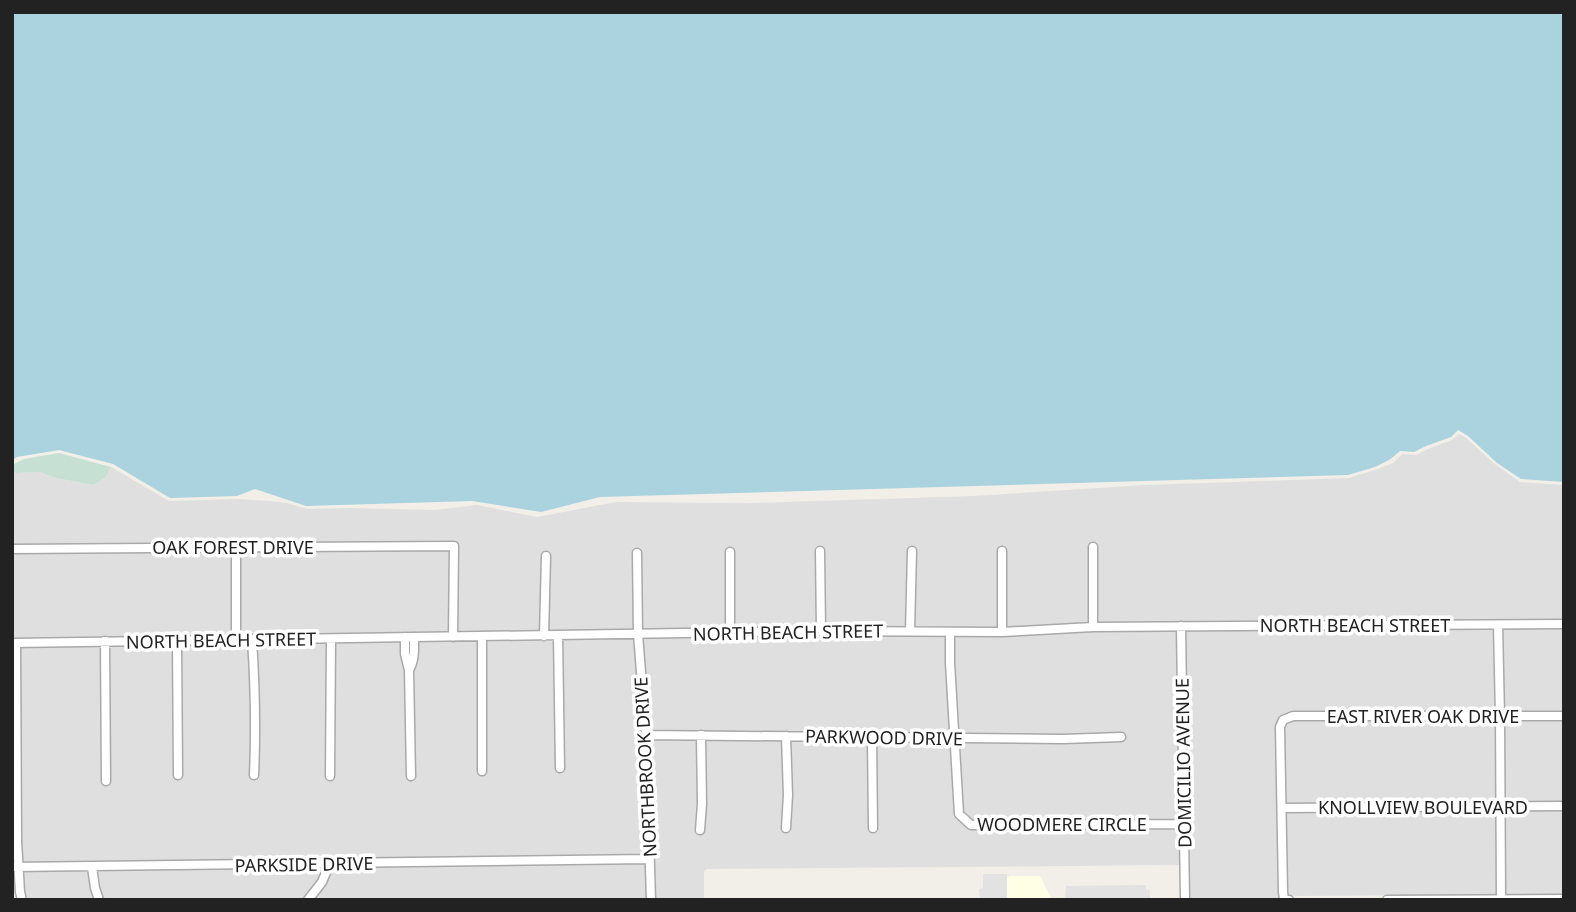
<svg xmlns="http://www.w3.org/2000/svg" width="1576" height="912" font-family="'Noto Sans',sans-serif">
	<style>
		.residential { fill: #e0dfdf }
		.education { fill: #ffffe5 }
		.wetland { fill: #c6e0d4 }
		.parking { fill: #e2e2e2 }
		.water { fill: #aad3df }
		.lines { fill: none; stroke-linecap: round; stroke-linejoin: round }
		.minor-casing { stroke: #a9a9a9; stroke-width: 11 }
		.minor { stroke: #fff; stroke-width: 8 }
		.labels { text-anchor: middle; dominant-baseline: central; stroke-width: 7; stroke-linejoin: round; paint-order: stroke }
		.street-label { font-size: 18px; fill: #222; stroke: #fff }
	</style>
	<rect width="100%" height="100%" fill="#f2efe9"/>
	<path class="residential" d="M1459,434L1466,438L1496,465L1520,482L1564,485V620L1097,623V545L1090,543L1089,623L1005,628V548L998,547V628H914L916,548L909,547L906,628H824V549L817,548V628L734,629V549L727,548L726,629L642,631L641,551L634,550V631L548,632L550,553L543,552L540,632L457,633L458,542L12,546V471L16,473L39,472L56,478L93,485L105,478L111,467L169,501L238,499L270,501L287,503L307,509L350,508L435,510L477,505L537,517L616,502L751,503L974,496L1144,485L1349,478L1378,469L1393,463L1402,454L1416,455L1428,449L1452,440Z
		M450,549V633L240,636L239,550Z
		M232,550L233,636L12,639V552Z
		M1564,627V712H1504L1501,628Z
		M1494,628L1496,713L1293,712L1281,715L1278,718L1276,727L1279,900H1189L1185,629Z
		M1177,629L1180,821L972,822L963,813L958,741L1063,742L1125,739L1124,733L1062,736L958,734L954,635L1094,630Z
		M821,635H946L950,734L650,731L642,638Z
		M635,638L642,734L645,855L22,864L19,646L101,645L102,783L110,784L109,645L173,644L175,778L181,779V644L248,643L252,740L250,778L258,779L259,741L256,642H327L326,778L334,779L335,642L401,641V655L405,670L407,779L414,780L413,671L416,665L418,655V640H478V774L485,775L486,640L554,639L556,771L563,772L562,639Z
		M1294,719H1496V802L1286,804L1284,728L1286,722Z
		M1504,720H1564V803L1504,802Z
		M650,738H698V803L697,833H704L706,804L705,738L783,739L784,795L782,830L790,832L792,795L790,739L868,740L869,831L877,832L875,740L951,741L955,814L959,820L969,828H1180L1181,865L707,869L704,871V900H655Z
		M1496,809L1497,895L1287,896L1286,811Z
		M1504,809L1564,810V896L1504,895Z
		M646,862L647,900H313L325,884L333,867Z
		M324,867L319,880L303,900H103L99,888L96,870Z
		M89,870L96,900H26L22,871Z"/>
	<path class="education" d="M1010,876H1040L1052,900H996L997,885Z"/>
	<path class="wetland" d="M59,453L111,467L105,478L93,485L56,478L39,472L16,473L12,471V465L24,459Z"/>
	<path class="parking" d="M983,874H1007V900H980L979,889L983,888Z
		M1146,885V890H1150V900H1076V898H1065L1066,886Z"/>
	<path class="water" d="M12,12H1564V482L1521,479L1497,463L1468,436L1458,430L1451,437L1426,446L1414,452L1400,451C1385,466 1368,469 1348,475L600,497L541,512L472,501L306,506L255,489L237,496L170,498L113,464L59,450L17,457L12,460Z"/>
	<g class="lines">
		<g class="minor-casing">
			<path id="minor" d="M236,547V639
				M1093,547V627
				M12,549L454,546L453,637
				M820,551L821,631
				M730,552V632
				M637,553L638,634L646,735L651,900
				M1498,625L1500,716L1501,900
				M1181,626L1185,900
				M910,631L912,551
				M950,632V663L959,814L971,825L1184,824
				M1002,632V551
				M558,635L560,768
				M482,636V771
				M544,636L546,556
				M405,637V654L409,670C415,660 414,648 414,637
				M252,639C255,684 256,730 254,775
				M177,640L178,775
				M105,641L106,781
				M12,643L821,631L1002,632L1093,627L1564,624
				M16,643L17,841L20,892L22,900
				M409,670L411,776
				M646,735L1063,739L1121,737
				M786,736L788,795L786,828
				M872,736L873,828
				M330,776L331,639
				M1282,808L1564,806
				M700,830L702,804L701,735
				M12,867L649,859
				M92,867L95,888L99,900
				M308,900L322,882L330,863
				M1289,900L1284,899L1283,892L1280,727L1283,720L1293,716H1564
				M1387,900L1564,899"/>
		</g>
		<use href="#minor" class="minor"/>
	</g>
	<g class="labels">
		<g class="street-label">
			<text x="233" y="547">OAK FOREST DRIVE</text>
			<text x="1355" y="625">NORTH BEACH STREET</text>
			<text transform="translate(788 632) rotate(-1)">NORTH BEACH STREET</text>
			<text transform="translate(221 640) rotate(-1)">NORTH BEACH STREET</text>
			<text x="1423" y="716">EAST RIVER OAK DRIVE</text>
			<text transform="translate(884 737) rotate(1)">PARKWOOD DRIVE</text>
			<text transform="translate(1183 763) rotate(-91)">DOMICILIO AVENUE</text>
			<text transform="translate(645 767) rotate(-93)">NORTHBROOK DRIVE</text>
			<text x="1423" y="807">KNOLLVIEW BOULEVARD</text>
			<text x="1062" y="824">WOODMERE CIRCLE</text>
			<text transform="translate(304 864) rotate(-1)">PARKSIDE DRIVE</text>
		</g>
	</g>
	<rect width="1576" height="912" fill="none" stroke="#222222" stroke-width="28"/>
</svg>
